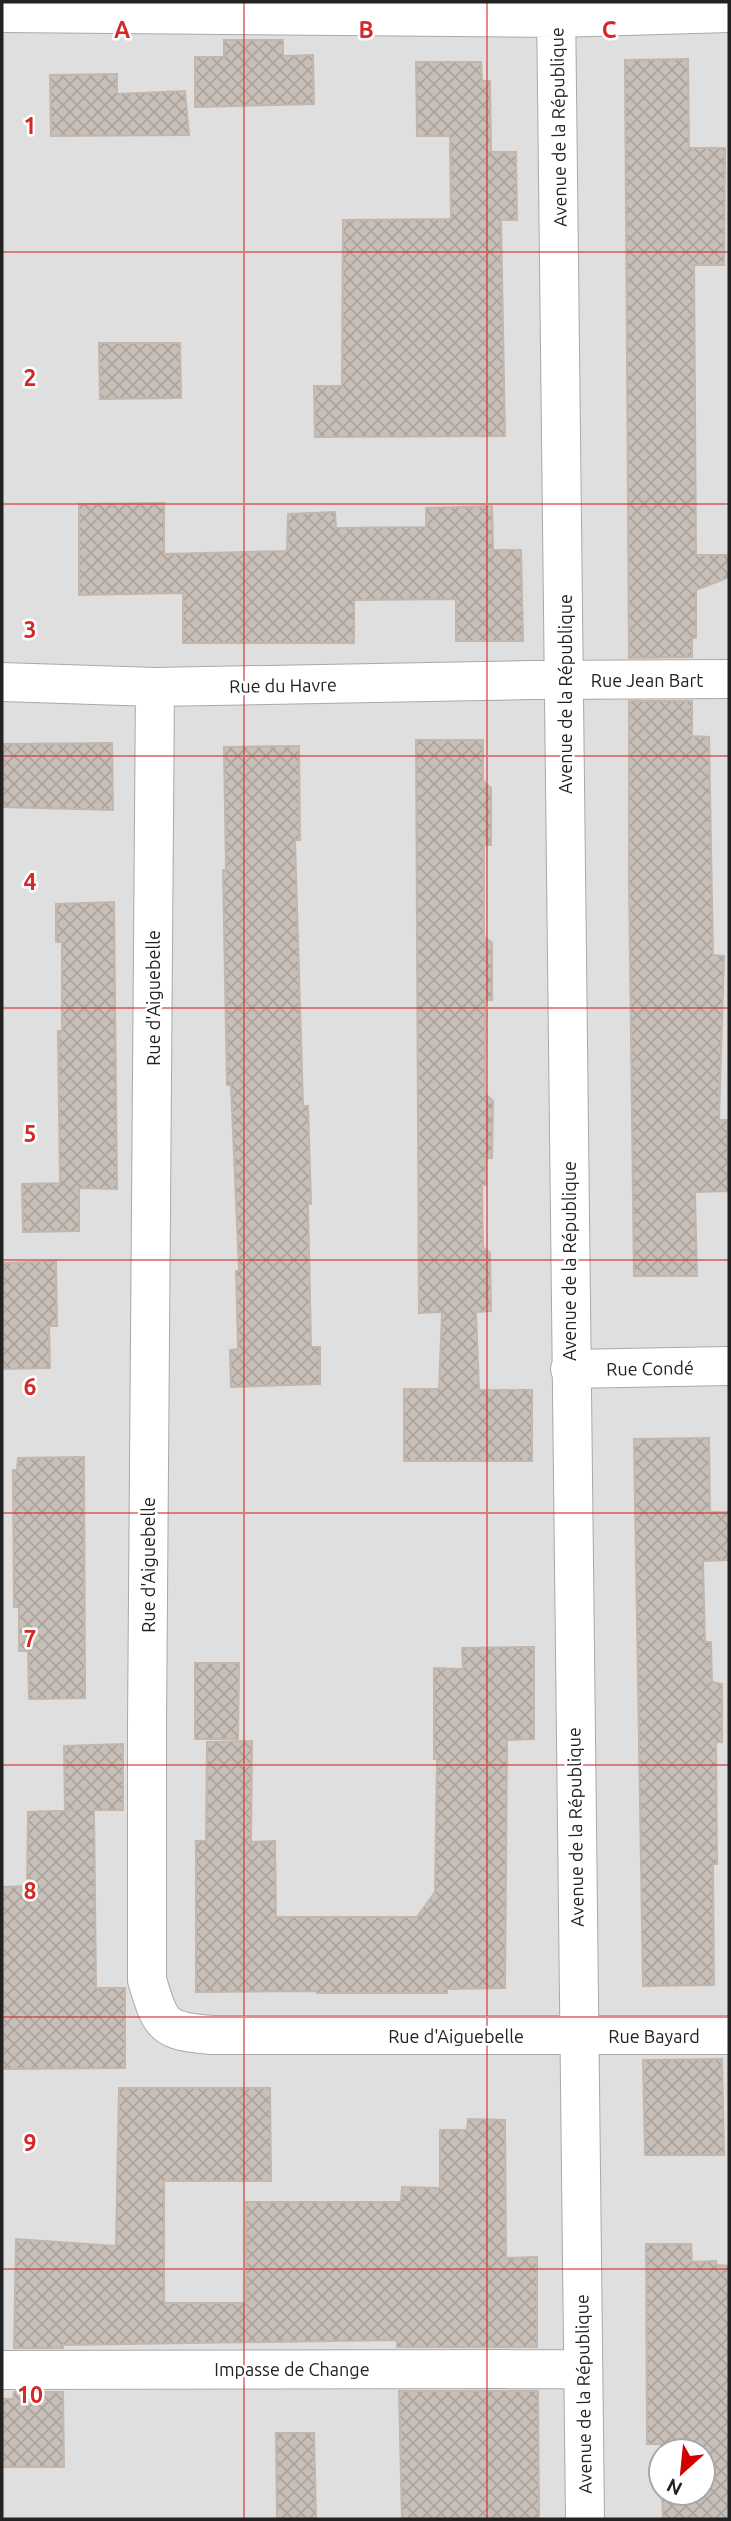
<svg xmlns="http://www.w3.org/2000/svg" width="731" height="2521" font-family="Ubuntu,sans-serif">
	<style>
		.residential { fill: #e0dfdf; fill-rule: evenodd }
		.building { fill: url(#building-cross-hatch); stroke: #c4b6ab; stroke-width: 2 }
		.lines { fill: none; stroke-linecap: round; stroke-linejoin: round }
		.minor-casing { stroke: #a9a9a9; stroke-width: 40 }
		.minor { stroke: #fff; stroke-width: 38 }
		.grid { fill: none; stroke: #d62828; stroke-width: 2; stroke-opacity: 0.55 }
		.labels { text-anchor: middle; dominant-baseline: central; stroke-width: 5; stroke-linejoin: round; paint-order: stroke }
		.street-label { font-size: 18px; fill: #222; stroke: #fff }
		.grid-label { font-size: 23px; text-anchor: middle; font-weight: bold; fill: #d62828; stroke: #fff; stroke-width: 5; stroke-linejoin: round; paint-order: stroke }
	</style>
	<defs>
		<pattern id="building-cross-hatch" width="8" height="8" patternUnits="userSpaceOnUse" patternTransform="scale(1.75)"><rect width="8" height="8" fill="#c7bfb8"/><path d="M0 0l8 8M0 8l8-8" fill="none" stroke="#aba49e"/></pattern>
	</defs>
	<rect width="100%" height="100%" fill="#f2efe9"/>
	<path class="residential" d="M2,2H729V2519H2ZM661,2451H703V2493H661Z"/>
	<path class="building" d="M224,40H283V56L313,55L314,104L195,107V57H224Z
		M688,59L689,148H725L724,265H694L696,555H729V577L696,590V638H692V657L629,658L625,60Z
		M416,62H481L482,81H490L491,152H516L517,220H501L505,436L315,437L314,386H342L343,220L451,219L450,136H417Z
		M117,74V94L185,91L189,135L51,136L50,75Z
		M99,343H180L181,398L100,399Z
		M164,503V554L287,551L288,514L335,512L336,528L426,527V508L492,506L493,550H521L523,641H456V599L354,600V643H183V593L79,595V504Z
		M629,701H692V736L709,737L713,955L724,956L719,1120H727L729,1191L695,1192L697,1276H634L629,879Z
		M416,740H483V781L491,788V845H484V936L492,943V1000H485V1094L493,1101L492,1158H486V1185H482L483,1247L490,1253L491,1311L476,1312L479,1390H532V1461H404V1389H439L442,1312L419,1313Z
		M112,743L113,810L2,807V744Z
		M299,746L300,840H295L303,1106H308L311,1204H308L311,1347H320V1384L231,1387L230,1350L238,1349L236,1271H239L231,1085H227L223,870H226L224,747Z
		M114,902L117,1189L79,1188V1231L23,1232L22,1184L60,1183L58,1031H62V942H56V904Z
		M56,1261L57,1326H49L50,1368L2,1369V1263Z
		M709,1438L710,1512H729V1560L703,1561L705,1642H711L712,1682L722,1684V1742H716L717,1864H713L714,1985L643,1986L634,1439Z
		M84,1457L85,1698L29,1699L28,1651H19V1607H14L13,1470H17L18,1458Z
		M534,1647V1739L507,1740L505,1988L447,1989V1993H317V1991L196,1992V1841H206L207,1742L252,1741L251,1842L275,1841L276,1917H417L435,1892L437,1759H434V1668L463,1669L462,1648Z
		M195,1663H239L238,1739H195Z
		M123,1744V1810H94L96,1988H125V2068L2,2069V1887L27,1886L28,1812L79,1810H65L64,1746Z
		M722,2059L724,2155H645L643,2060Z
		M119,2088H270L271,2181H164V2303H246V2202H401L402,2187L440,2188V2130H467L468,2119L505,2120L506,2258L537,2257V2347H397V2340L63,2345V2348H14L16,2239L116,2246Z
		M646,2244H691L692,2262L716,2261L717,2265L729,2266V2519H663L662,2493H703V2451H661V2454V2444H647Z
		M399,2391H538L539,2519H402Z
		M14,2392H63L64,2467H2V2399H13Z
		M276,2433H314L316,2519H277Z"/>
	<g class="lines">
		<g class="minor-casing">
			<path id="minor" d="M556,2L585,2519
				M2,13L556,18L729,13
				M2,682L155,687L532,680L729,679
				M155,687L147,1727V1980C161,2026 162,2031 212,2035H729
				M570,1369L729,1366
				M2,2370L582,2369"/>
		</g>
		<use href="#minor" class="minor"/>
	</g>
	<path class="grid" d="M244,2V2519M487,2V2519M2,252H729M2,504H729M2,756H729M2,1008H729M2,1260H729M2,1513H729M2,1765H729M2,2017H729M2,2269H729"/>
	<g class="labels">
		<g class="street-label">
			<text transform="translate(558 127) rotate(-91)">Avenue de la République</text>
			<text x="647" y="680">Rue Jean Bart</text>
			<text transform="translate(283 685) rotate(-1)">Rue du Havre</text>
			<text transform="translate(565 694) rotate(-90)">Avenue de la République</text>
			<text transform="translate(153 998) rotate(-90)">Rue d'Aiguebelle</text>
			<text transform="translate(569 1261) rotate(-90)">Avenue de la République</text>
			<text transform="translate(650 1368) rotate(-1)">Rue Condé</text>
			<text transform="translate(148 1565) rotate(-90)">Rue d'Aiguebelle</text>
			<text transform="translate(575 1827) rotate(-91)">Avenue de la République</text>
			<text x="456" y="2036">Rue d'Aiguebelle</text>
			<text x="654" y="2036">Rue Bayard</text>
			<text x="292" y="2369">Impasse de Change</text>
			<text transform="translate(583 2394) rotate(-91)">Avenue de la République</text>
		</g>
	</g>
	<g class="grid-label">
		<text x="122" y="38">A</text>
		<text x="366" y="38">B</text>
		<text x="609" y="38">C</text>
		<text x="30" y="134">1</text>
		<text x="30" y="386">2</text>
		<text x="30" y="638">3</text>
		<text x="30" y="890">4</text>
		<text x="30" y="1142">5</text>
		<text x="30" y="1395">6</text>
		<text x="30" y="1647">7</text>
		<text x="30" y="1899">8</text>
		<text x="30" y="2151">9</text>
		<text x="30" y="2403">10</text>
	</g>
	<rect width="731" height="2521" fill="none" stroke="#222222" stroke-width="7"/>
	<g transform="translate(682 2472) rotate(207)"><circle r="33" fill="#ffffff" stroke="#a7a7a7" stroke-width="2"/>
	<path d="M0-5L12 26L0 18L-12 26Z" fill="#d40000"/>
	<text y="-10" font-size="19" font-weight="bold" text-anchor="middle" fill="#222222">N</text>
	</g>
</svg>
